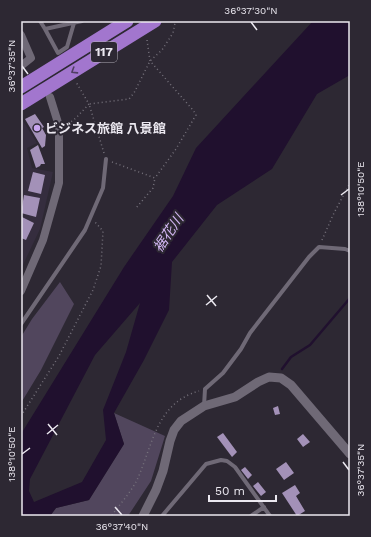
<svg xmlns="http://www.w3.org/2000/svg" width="371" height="537" font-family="'Work Sans','Noto Sans JP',sans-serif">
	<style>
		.built { fill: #352d3e }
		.green { fill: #51465d }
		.water { fill: #20102e; fill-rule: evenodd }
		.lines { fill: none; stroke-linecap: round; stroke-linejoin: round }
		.stream { stroke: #20102e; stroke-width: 2.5 }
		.building { fill: #a391b8 }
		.path { stroke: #75717b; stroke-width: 1.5; stroke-dasharray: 1 3; stroke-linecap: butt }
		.service { stroke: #6f6976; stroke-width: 4 }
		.minor { stroke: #6f6976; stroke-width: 8 }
		.tertiary { stroke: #6f6976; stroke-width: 9 }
		.trunk { stroke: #a276ce; stroke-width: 13 }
		.oneway { stroke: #503f62 }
		.ticks { fill: none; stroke: #ebe8f0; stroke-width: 1.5 }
		.poi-dot { fill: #c8a5ef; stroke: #2d2833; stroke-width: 1.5 }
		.labels { text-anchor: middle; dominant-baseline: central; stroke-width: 4; stroke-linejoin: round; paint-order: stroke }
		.shield { fill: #2d2833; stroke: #b2aeb7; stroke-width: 1 }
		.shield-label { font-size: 12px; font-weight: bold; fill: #ebe8f0 }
		.poi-label { font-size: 13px; font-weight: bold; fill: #ebe8f0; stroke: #2d2833; text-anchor: start }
		.water-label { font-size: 14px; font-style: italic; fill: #d2b6f3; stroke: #2d2833 }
		.neatline { fill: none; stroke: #ebe8f0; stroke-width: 1.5 }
		.ticks-label { font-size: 10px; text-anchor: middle; fill: #ebe8f0 }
	</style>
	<rect width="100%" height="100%" fill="#2d2833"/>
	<path class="built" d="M21,118L37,143L27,148L32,168L53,172L40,229L21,269Z"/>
	<path class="green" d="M60,282L74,304L41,370L21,403V337L32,319Z
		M114,413L165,436L151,481L128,516H50L56,508L89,500L124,444Z"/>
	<path class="water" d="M313,21H350V75L317,94L272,169L217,205L172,262L169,310L144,360L114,413L124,444L89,500L56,508L50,516H21V434L124,267L173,196L196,148ZM140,303L126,352L103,410L106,440L82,482L34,502L29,491L30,479L95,355Z"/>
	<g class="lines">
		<path class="stream" d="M282,369L291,357L310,345L350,298"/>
	</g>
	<path class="building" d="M35,114L44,127L42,128L46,135L45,146L42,148L25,119Z
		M38,145L45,164H41L40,166L36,168L30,150Z
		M33,172L45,175L41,194L28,191Z
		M24,195L40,198L36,217L21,213Z
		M22,217L34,223L26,240L21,238V220Z
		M278,406L280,414L275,415L273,408Z
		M223,433L237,452L232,457L217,437Z
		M303,434L310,442L303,447L297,439Z
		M286,462L294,473L284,480L276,469Z
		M245,467L252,475L248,479L241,470Z
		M258,482L266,492L261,496L253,486Z
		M295,485L300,493L296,496L305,511L297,516L282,493Z"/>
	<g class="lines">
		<path class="path" d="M147,40L150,61L193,110L196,115L176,149L155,178
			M68,124L76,118L89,104L76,82
			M104,153L89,104L129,99L134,93L150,61L162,50L173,33L175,23
			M112,162L155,178L153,188L136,208
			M322,240L334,213L350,183
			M21,416L59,356L93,290L101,266L103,231L95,222
			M112,515C120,504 131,492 137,480C153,445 156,403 199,391"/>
		<path class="service" d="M40,21L45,29L82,21
			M45,29L58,53L67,47L74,23
			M21,324L85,230L103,188L106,159
			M204,406L205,389L223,373L241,349L250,333L309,257L319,247L345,249L350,251
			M162,516L206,464L221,460L227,461L235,467L270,516
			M251,516L264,507"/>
		<path class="minor" d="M21,35L31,58L21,66
			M21,291L43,240L59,183V126L50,97"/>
		<path class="tertiary" d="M143,516L156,490L163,471L170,441L174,430L181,421L204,406L235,397L258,382L269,377L281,378L291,385L350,454"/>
		<path class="trunk" d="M21,87L127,21
			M21,104L155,21"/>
	</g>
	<defs><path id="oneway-chevron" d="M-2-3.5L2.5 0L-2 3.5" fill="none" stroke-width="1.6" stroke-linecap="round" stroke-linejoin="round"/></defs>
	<use class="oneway" href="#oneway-chevron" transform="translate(74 71) rotate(148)"/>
	<path class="ticks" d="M251,22L257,30M22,66L28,74M341,195L349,189M207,295L216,306M206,305L217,296M48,424L57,435M47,434L58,425M22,454L30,448M343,462L349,470M115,507L122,515"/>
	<circle class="poi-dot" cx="37" cy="128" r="4"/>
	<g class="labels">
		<rect class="shield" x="91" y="42" width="26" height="20" rx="3"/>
		<g class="shield-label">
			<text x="104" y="52">117</text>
		</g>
		<g class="poi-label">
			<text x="45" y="128">ビジネス旅館 八景館</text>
		</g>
		<g class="water-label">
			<text transform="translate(168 233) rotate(-56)">裾花川</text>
		</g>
	</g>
	<rect width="371" height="537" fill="none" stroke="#2d2833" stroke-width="44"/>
	<path d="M209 495v6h67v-6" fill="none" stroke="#ebe8f0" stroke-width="2"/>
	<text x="215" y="495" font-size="12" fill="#ebe8f0" stroke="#2d2833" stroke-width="3" paint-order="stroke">50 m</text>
	<rect x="22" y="22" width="327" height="493" class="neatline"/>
	<g class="ticks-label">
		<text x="251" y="14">36°37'30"N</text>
		<text transform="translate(11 66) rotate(-90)" y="4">36°37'35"N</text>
		<text transform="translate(360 189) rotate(-90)" y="4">138°10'50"E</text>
		<text transform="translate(11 454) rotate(-90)" y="4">138°10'50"E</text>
		<text transform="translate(360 470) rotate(-90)" y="4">36°37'35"N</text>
		<text x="122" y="530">36°37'40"N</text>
	</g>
</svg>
